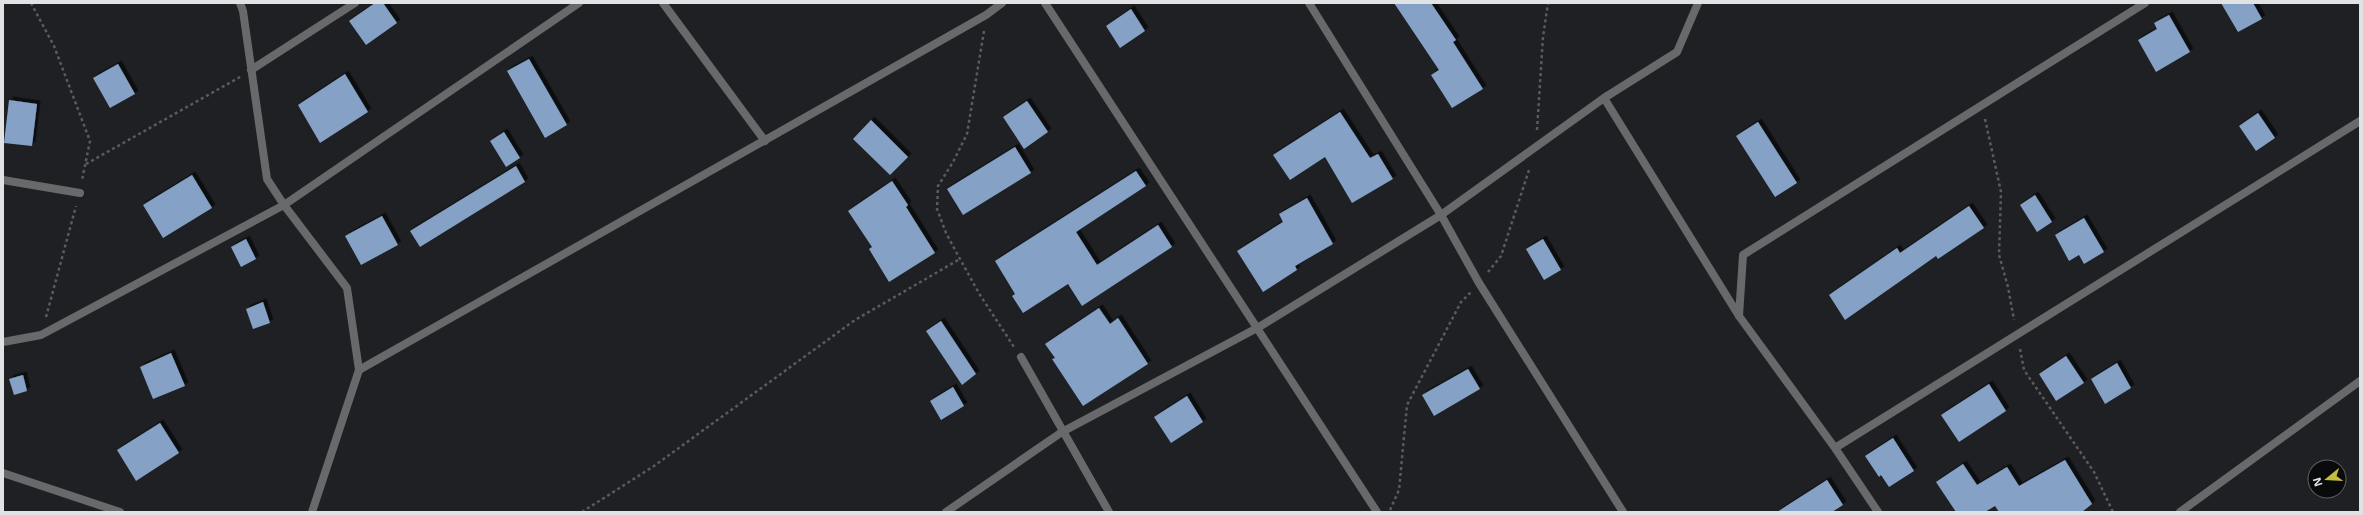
<svg xmlns="http://www.w3.org/2000/svg" width="2363" height="515" font-family="'Open Sans',sans-serif">
	<style>
		.building { fill: #85a1c5; filter: url(#shadow) }
		.lines { fill: none; stroke-linecap: round; stroke-linejoin: round }
		.path { stroke: #595b5e; stroke-width: 2.5; stroke-dasharray: 3 3; stroke-linecap: butt }
		.street { stroke: #68696b; stroke-width: 8 }
	</style>
	<defs>
		<filter id="shadow"><feDropShadow dx="3.5" dy="-3.5" stdDeviation="0" flood-color="#0009"/></filter>
	</defs>
	<rect width="100%" height="100%" fill="#1e2023"/>
	<path class="building" d="M375,3H383L397,23L366,45L349,21Z
		M1394,3H1431L1456,40L1453,42L1483,89L1452,108L1431,75L1439,70Z
		M2221,3H2253L2262,19L2238,32Z
		M1131,9L1145,31L1120,48L1106,26Z
		M2169,15L2190,52L2156,72L2138,40L2157,29L2154,23Z
		M529,59L567,125L545,138L507,71Z
		M118,64L135,94L110,108L93,78Z
		M345,74L368,112L320,143L298,105Z
		M9,100L37,104L32,146L4,143Z
		M1027,101L1048,132L1024,149L1003,117Z
		M1340,112L1370,158L1378,154L1393,179L1352,203L1325,157L1290,180L1273,155Z
		M2258,113L2275,138L2256,151L2239,126Z
		M871,120L908,157L890,175L853,139Z
		M1758,122L1797,183L1775,197L1736,136Z
		M504,132L520,158L506,167L490,141Z
		M1015,147L1031,173L963,215L947,189Z
		M516,166L525,182L420,247L410,231Z
		M1136,171L1146,186L1076,232L1097,265L1158,225L1172,247L1082,306L1068,284L1023,313L1012,296L1015,294L995,261Z
		M192,175L212,208L163,238L143,205Z
		M892,181L908,205L906,207L935,253L889,282L869,249L872,247L848,211Z
		M2035,195L2052,222L2037,232L2020,205Z
		M1307,198L1333,244L1295,266L1297,270L1263,292L1237,251L1283,222L1279,214Z
		M1969,206L1984,228L1938,259L1936,256L1845,320L1829,295L1897,248L1900,253Z
		M382,216L398,245L361,265L345,236Z
		M2084,218L2104,252L2084,264L2079,255L2069,261L2055,235Z
		M246,239L256,259L241,267L231,247Z
		M1543,239L1561,270L1544,280L1526,249Z
		M263,302L270,323L253,329L246,309Z
		M1099,308L1110,324L1118,318L1148,364L1083,406L1052,359L1055,358L1045,344Z
		M941,321L976,374L962,385L926,331Z
		M171,353L185,386L153,399L140,367Z
		M2066,356L2084,383L2056,401L2039,374Z
		M2117,363L2131,388L2105,404L2091,379Z
		M1468,369L1480,389L1434,416L1422,395Z
		M23,375L27,391L14,395L9,379Z
		M1989,384L2006,411L1959,442L1941,415Z
		M953,387L964,406L941,420L930,401Z
		M1187,396L1203,422L1171,443L1154,417Z
		M160,423L179,453L136,481L117,450Z
		M1893,438L1914,471L1889,487L1881,475L1879,477L1865,456Z
		M2065,460L2092,504L2082,512H1999L1995,506L1985,512H1956L1936,482L1963,464L1977,485L2007,467L2019,486Z
		M1827,480L1843,505L1832,512H1777Z"/>
	<g class="lines">
		<path class="path" d="M31,3L54,46L90,141L82,180
			M984,31L967,134L953,162L938,186L937,209L946,233L960,259L980,295L1014,347
			M1985,119L2001,192L1999,255L2008,287L2014,320
			M1537,130L1543,37L1548,3
			M86,164L240,77
			M1488,272L1501,256L1529,170
			M46,317L76,206
			M2020,349L2024,370L2094,472L2113,512
			M1390,510L1399,490L1407,405L1461,302L1471,292
			M582,512L654,466L855,320L960,259"/>
		<path class="street" d="M240,3L243,11L267,179L284,205L347,288L359,370L312,512
			M663,3L765,141
			M1045,3L1377,512
			M1309,3L1441,215L1479,283L1623,512
			M251,70L355,3
			M1604,98L1739,316L1835,448L1878,512
			M3,180L80,193
			M1739,316L1743,255L2145,3
			M3,342L41,335L284,205L579,3
			M1021,357L1109,512
			M359,370L986,15L1002,3
			M1835,448L2360,121
			M3,473L120,512
			M946,512L1062,432L1259,327L1441,215L1604,98L1677,52L1698,3
			M2180,512L2360,381"/>
	</g>
	<rect width="2363" height="515" fill="none" stroke="#e0e2e4" stroke-width="8"/>
	<g transform="translate(2327 479) rotate(252)"><circle r="19" fill="#090a0b" stroke="#5f6062"/>
	<path d="M0-3L7 15L0 10L-7 15Z" fill="#c4bc3e"/>
	<text y="-6" font-size="11" font-weight="bold" text-anchor="middle" fill="#e0e2e4">N</text>
	</g>
</svg>
